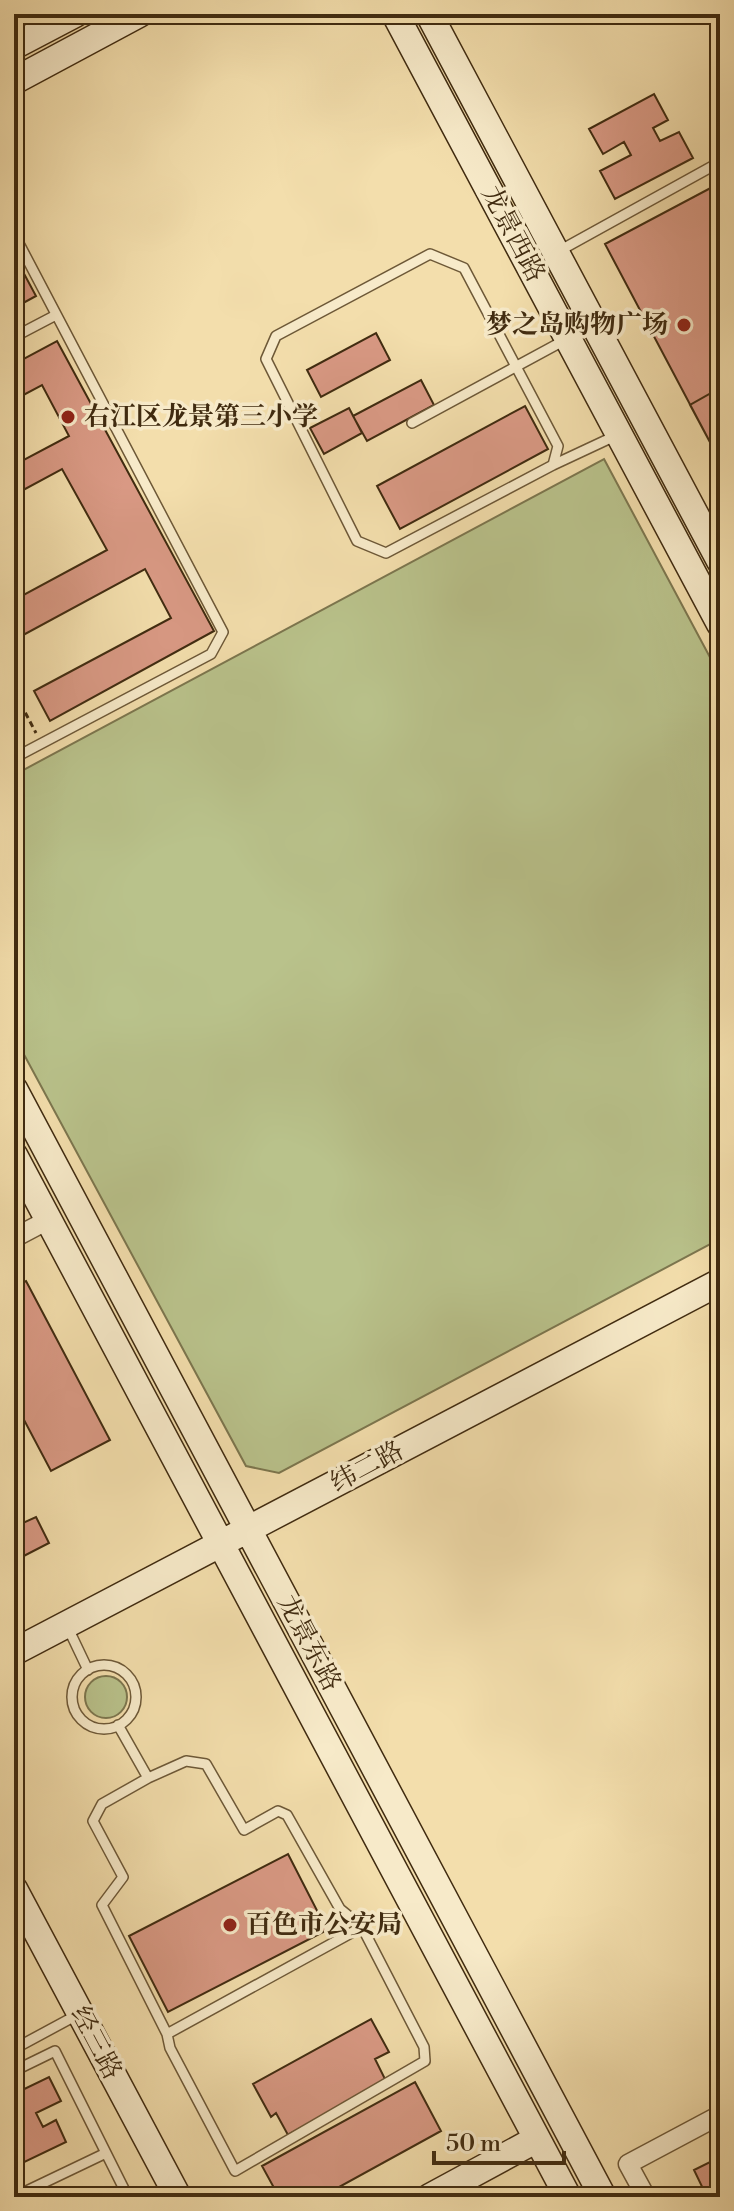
<svg xmlns="http://www.w3.org/2000/svg" width="734" height="2211" font-family="'Libre Bodoni','Noto Serif SC',serif">
	<style>
		.green { fill: #b9c28b; stroke: #7c764e; stroke-width: 2 }
		.building { fill: #d99984; stroke: #402b10; stroke-width: 2 }
		.lines { fill: none; stroke-linecap: round; stroke-linejoin: round }
		.lane-casing { stroke: #6d5837; stroke-width: 12 }
		.street-casing { stroke: #6d5837; stroke-width: 21 }
		.secondary-casing { stroke: #402b10; stroke-width: 29 }
		.path { stroke: #402b10; stroke-width: 3; stroke-dasharray: 6 4; stroke-linecap: butt }
		.lane { stroke: #f7eac9; stroke-width: 9 }
		.street { stroke: #f7eac9; stroke-width: 18 }
		.secondary { stroke: #f7eac9; stroke-width: 26 }
		.poi-dot { fill: #8f2418; stroke: #f7eac9; stroke-width: 3 }
		.labels { text-anchor: middle; dominant-baseline: central; stroke-width: 7; stroke-linejoin: round; paint-order: stroke }
		.street-label { font-size: 26px; fill: #402b10; stroke: #f7eac9 }
		.poi-label { font-size: 26px; font-weight: bold; fill: #402b10; stroke: #f7eac9; text-anchor: start }
	</style>
	<rect width="100%" height="100%" fill="#f3deac"/>
	<filter id="stains"><feTurbulence type="fractalNoise" baseFrequency=".0025" numOctaves="4"/><feColorMatrix values="0 0 0 0 .2 0 0 0 0 .09 0 0 0 0 .02 0 0 0 .5 -.17"/></filter>
	<radialGradient id="worn" r=".72"><stop offset=".6" stop-color="#630" stop-opacity="0"/><stop offset="1" stop-color="#630" stop-opacity=".3"/></radialGradient>
	<path class="green" d="M604,459L720,676V1239L279,1473L246,1466L14,1036V775Z
		M85 1697a21 21 0 1 1 42 0a21 21 0 1 1-42 0Z"/>
	<path class="building" d="M654,94L668,120L653,128L660,141L679,132L693,158L615,199L600,171L631,155L624,142L603,154L589,129Z
		M720,183V461L605,244Z
		M14,255L36,296L14,308Z
		M376,333L390,360L321,397L307,370Z
		M57,341L214,631L50,721L34,691L171,618L145,569L14,640V600L107,550L62,469L14,495V465L69,436L42,385L14,400V364Z
		M421,380L434,405L367,441L353,416Z
		M720,388V461L690,405Z
		M525,406L548,449L400,529L377,486Z
		M349,408L362,433L324,454L310,428Z
		M26,1281L110,1440L51,1471L14,1401V1287Z
		M36,1517L49,1543L14,1561V1527Z
		M288,1854L327,1930L168,2012L129,1936Z
		M371,2019L389,2052L375,2059L386,2081L288,2135L276,2113L271,2117L253,2084Z
		M49,2077L61,2101L36,2113L43,2127L56,2120L66,2142L14,2167V2094Z
		M415,2082L441,2131L321,2197H279L262,2166Z
		M720,2157V2197H707L694,2170Z"/>
	<g class="lines">
		<g class="lane-casing">
			<path id="lane" d="M14,234L223,632L211,654L14,758
				M559,251L720,162
				M430,254L464,268L558,446L553,465L386,553L357,541L266,359L276,336Z
				M14,337L56,315
				M412,423L565,340
				M553,465L615,436
				M68,1628L88,1670
				M72 1697a32 32 0 1 1 64 0a32 32 0 1 1-64 0Z
				M118,1725L148,1778L102,1804L93,1821L123,1877L102,1905L167,2034L170,2048L235,2171L425,2061L424,2047L362,1927L340,1909L287,1815L278,1811L244,1830L206,1764L186,1761L148,1778
				M167,2034L362,1927
				M14,2049L77,2015
				M14,2071L55,2051L128,2197
				M14,2197L106,2153"/>
		</g>
		<g class="street-casing">
			<path id="street" d="M14,1238L48,1220
				M646,2197L628,2164L720,2115"/>
		</g>
		<g class="secondary-casing">
			<path id="secondary" d="M395,14L720,624
				M429,14L720,561
				M14,46L75,14
				M14,81L139,14
				M14,1089L603,2197
				M14,1155L568,2197
				M14,1652L720,1282
				M14,1889L178,2197
				M430,2197L537,2139"/>
		</g>
		<path class="path" d="M16,695L36,733"/>
		<use href="#lane" class="lane"/>
		<use href="#street" class="street"/>
		<use href="#secondary" class="secondary"/>
	</g>
	<g class="poi-dot">
		<circle cx="684" cy="325" r="8"/>
		<circle cx="68" cy="417" r="8"/>
		<circle cx="230" cy="1925" r="8"/>
	</g>
	<g class="labels">
		<g class="street-label">
			<text transform="translate(513 234) rotate(62)">龙景西路</text>
			<text transform="translate(367 1467) rotate(-28)">纬二路</text>
			<text transform="translate(309 1643) rotate(62)">龙景东路</text>
			<text transform="translate(96 2043) rotate(62)">经三路</text>
		</g>
		<g class="poi-label">
			<text x="668" y="325" text-anchor="end">梦之岛购物广场</text>
			<text x="84" y="417">右江区龙景第三小学</text>
			<text x="246" y="1925">百色市公安局</text>
		</g>
	</g>
	<rect width="734" height="2211" fill="none" stroke="#f3deac" stroke-width="48"/>
	<rect x="16" y="16" width="702" height="2179" fill="none" stroke="#402b10" stroke-width="4"/>
	<rect x="24" y="24" width="686" height="2163" fill="none" stroke="#402b10" stroke-width="2"/>
	<path d="M434 2151v12h130v-12" fill="none" stroke="#402b10" stroke-width="4"/>
	<text x="446" y="2151" font-size="24" fill="#402b10" stroke="#f7eac9" stroke-width="6" paint-order="stroke">50 m</text>
	<rect width="100%" height="100%" filter="url(#stains)"/>
	<rect width="100%" height="100%" fill="url(#worn)"/>
</svg>
